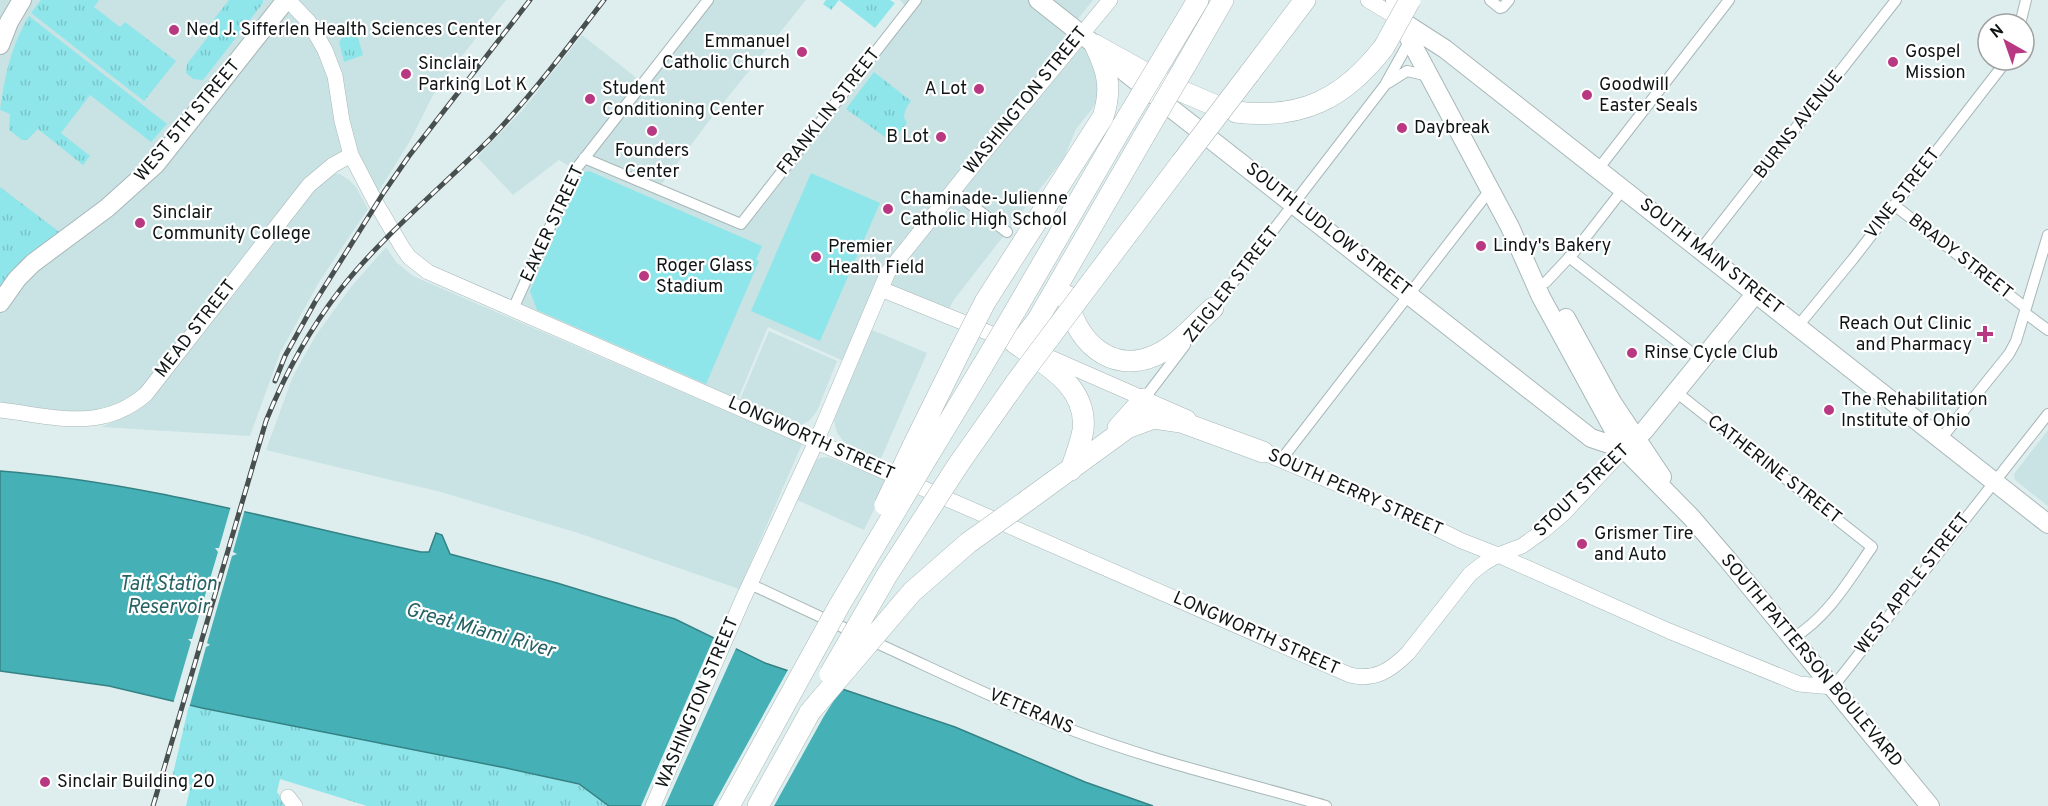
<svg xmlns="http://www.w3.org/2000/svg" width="2048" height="806" font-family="Overpass,sans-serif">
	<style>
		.built { fill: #c9e2e3 }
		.grass { fill: url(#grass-tufts) }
		.pitch { fill: #8ee6ea }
		.water { fill: #45b1b6; stroke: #358285; stroke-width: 1.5 }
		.pier { fill: #deeeee }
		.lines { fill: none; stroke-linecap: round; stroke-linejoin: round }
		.street-casing { stroke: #a8b7b8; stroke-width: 12 }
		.secondary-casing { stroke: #a8b7b8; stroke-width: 16 }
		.primary-casing { stroke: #a8b7b8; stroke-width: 20 }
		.highway-casing { stroke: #a8b7b8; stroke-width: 22 }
		.street { stroke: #fff; stroke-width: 10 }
		.secondary { stroke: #fff; stroke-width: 15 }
		.primary { stroke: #fff; stroke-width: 18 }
		.highway { stroke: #fff; stroke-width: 21 }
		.rail-casing { stroke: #474f4f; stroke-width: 5 }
		.rail { stroke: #fff; stroke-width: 3; stroke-dasharray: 9; stroke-linecap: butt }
		.highway-bridge-casing { stroke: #a8b7b8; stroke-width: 22; stroke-linecap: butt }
		.highway-bridge { stroke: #fff; stroke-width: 21 }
		.poi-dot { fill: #b93882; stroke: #fff; stroke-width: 2 }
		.labels { text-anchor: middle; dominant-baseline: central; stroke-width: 4.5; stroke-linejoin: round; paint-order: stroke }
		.poi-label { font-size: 18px; fill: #0f1414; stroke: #fff; text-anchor: start }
		.street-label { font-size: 18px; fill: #0f1414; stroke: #fff }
		.water-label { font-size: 20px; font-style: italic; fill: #276264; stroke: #fff }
	</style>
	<defs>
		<pattern id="grass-tufts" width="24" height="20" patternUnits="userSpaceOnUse" patternTransform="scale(1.5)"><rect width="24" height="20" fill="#8ee6ea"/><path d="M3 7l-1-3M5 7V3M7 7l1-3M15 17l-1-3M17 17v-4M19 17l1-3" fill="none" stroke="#79c4c8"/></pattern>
	</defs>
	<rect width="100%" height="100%" fill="#deeeee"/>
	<path class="built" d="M0,0H506L443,80L431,99L410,141L374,199L355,164L333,165L177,355L114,415L0,410Z
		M708,0H806L715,113L658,189L741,224L908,10L900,0H1038L1095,45L1100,81L1097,100L1092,109L1076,129L1064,158L953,301L946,316L881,289L848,363L768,327L735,406L513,309L576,170L559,160L513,195L477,157L522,111L582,35L643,83L649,84L692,28Z
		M1051,0H1093L1077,20Z
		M333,173L340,174L349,180L356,187L368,209L319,282L280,353L250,436L101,427L123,417L297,206Z
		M386,247L396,262L413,276L802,444L739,589L578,533L441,492L266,450L293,376L316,335L351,287Z
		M870,329L927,353L879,463L854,452L845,443L837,433L834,420L837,404Z
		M769,331L837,361L817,411L810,420L802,425H792L739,402Z
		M2048,430V506L2015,480L2014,474Z
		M828,457L888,481L864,530L795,499L813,463L820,458Z"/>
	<path class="grass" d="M41,0H99L94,7L120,27L125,22L176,61L144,101L31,13Z
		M229,0H263V3L203,80L193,79L186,73L187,64L217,25L214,19Z
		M826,0H890L895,3L875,28L839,0L831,10L823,4Z
		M29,16L167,124L151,142L90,95L61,133L90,156L83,165L38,129L27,140H22L9,130L10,114L0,110C5,76 11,46 29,16Z
		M356,19L361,27L357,34L363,55L344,62L339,42Z
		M874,72L911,101C906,108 901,116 907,123L892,142L846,109Z
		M0,187L62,234L0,292Z
		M189,705L506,768L579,785L609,806H367L280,779L277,792L288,806H186L191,785L172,778Z"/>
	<path class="pitch" d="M589,171L762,246L756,260L759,261L706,384L537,310L530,291L582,173Z
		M811,173L880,203L820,341L751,311Z"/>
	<path class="water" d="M0,471C143,482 281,522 421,552H429L436,533L442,535L450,554L557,583L675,619L765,663L955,727L1085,782L1153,806H609L579,784L506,768L202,708L109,686L0,671Z"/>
	<path class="pier" d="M231,506L245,509L233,552L237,554L232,556L207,643L210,645L206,647L189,708L173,704L191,642L188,639H192L218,552L215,548H219Z
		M715,635L737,646L665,806H641Z
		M789,668L843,686L824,716L774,806H713Z"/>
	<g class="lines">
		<g class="street-casing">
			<path id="street" d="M1490,0L1500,8L1503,7L1509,0
				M2020,24L2026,0
				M1388,83L1407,71L1429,76
				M584,158L741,224L916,0
				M1599,168L1729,0
				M953,191L1007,232
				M1894,205L2026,308
				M1701,249L1896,0
				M1569,257L1701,360
				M1546,282L1575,251L1624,188
				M513,309L576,169L708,0
				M1211,311L1385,85L1410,40
				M2025,313L2048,330
				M1798,326L1853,259L2007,60
				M1676,392L1872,547C1849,580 1828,617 1793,638
				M1144,399L1185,345
				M1940,440L2009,354L2016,341L2048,235
				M1281,460L1490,190
				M750,584L855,633
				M870,640C936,670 1001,702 1069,729C1152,761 1240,781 1326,806
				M1833,687L2048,414"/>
		</g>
		<g class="secondary-casing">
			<path id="secondary" d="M288,0L309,22L325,50L335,76L342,121L351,155L376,203L402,247L409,257L428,272L1350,675C1375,681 1391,670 1408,653L1470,574L1484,563L1498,555L1522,546L1543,531L1563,514L1624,449
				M1368,0L1401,20
				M881,289L1009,341
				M1042,354L1188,418
				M0,410C53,416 101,433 146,394L309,185L333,165L351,155
				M1253,448L1401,511L1462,541L1498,555L1669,631L1799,684L1833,687
				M288,797L295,806
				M653,806L742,601L816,442L888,272L976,162L1110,0"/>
		</g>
		<g class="primary-casing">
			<path id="primary" d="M1038,0L1095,45L1121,69L1591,438L1624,449
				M1395,0L1401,20L1410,40L1510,227L1541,297L1624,449L1691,517L1728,560L1930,806
				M1400,20L1445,49L2048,524
				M0,45L9,22L22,0
				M0,303L17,279L33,263L107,208L156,164L286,0
				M1566,318L1612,402L1662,477
				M1627,446L1644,431L1756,293"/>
		</g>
		<g class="highway-casing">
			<path id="highway" d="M1095,45L1165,84L1214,105
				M1171,45L1198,0
				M1185,66L1223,0
				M1249,74L1305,0
				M1236,112C1301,120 1344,99 1384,47
				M1092,281L1181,163
				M1067,296C1074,339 1110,376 1156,355C1178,345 1195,324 1213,308
				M985,302L1103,117C1112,88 1108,72 1095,45
				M1015,311L1123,125
				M1118,428L1144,399
				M913,446L960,351
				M928,456L983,365
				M958,465L1017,381
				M1071,470C1075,457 1081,443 1083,430C1088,386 1045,364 1015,343L1025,336L1037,321L1144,136
				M1028,500L1127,428L1154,418L1181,422L1263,452
				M758,806L810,712"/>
		</g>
		<use href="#street" class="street"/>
		<use href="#secondary" class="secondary"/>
		<use href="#primary" class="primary"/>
		<use href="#highway" class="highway"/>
		<g class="rail-casing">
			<path id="rail" d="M275,381L285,356L315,302L384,192L409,156L530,0
				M153,806L266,421C285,374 309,330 340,290C382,236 442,187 491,138C532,95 568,47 604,0"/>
		</g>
		<use href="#rail" class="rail"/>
		<g class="highway-bridge-casing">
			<path id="highway-bridge" d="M1384,47L1410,0
				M1123,125L1171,45
				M1144,136L1185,66
				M1181,163L1249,74
				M960,351L985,302
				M983,365L1015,311
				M1017,381L1092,281
				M885,505L913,446
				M830,674L887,575L958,465
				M810,712L912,592L968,543L1028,500
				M729,806L839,606L928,456"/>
		</g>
		<use href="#highway-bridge" class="highway-bridge"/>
	</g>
	<g class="poi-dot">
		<circle cx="174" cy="30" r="6"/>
		<circle cx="802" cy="52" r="6"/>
		<circle cx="1893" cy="62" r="6"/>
		<circle cx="406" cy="74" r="6"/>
		<circle cx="979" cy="89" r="6"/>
		<circle cx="1587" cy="95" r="6"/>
		<circle cx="590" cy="99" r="6"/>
		<circle cx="1402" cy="128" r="6"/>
		<circle cx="652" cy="131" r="6"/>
		<circle cx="941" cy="137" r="6"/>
		<circle cx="888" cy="209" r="6"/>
		<circle cx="140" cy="223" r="6"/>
		<circle cx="1481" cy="246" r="6"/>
		<circle cx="816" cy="257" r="6"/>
		<circle cx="644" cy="276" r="6"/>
		<path d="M1982 325h6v6h6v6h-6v6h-6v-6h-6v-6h6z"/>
		<circle cx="1632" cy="353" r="6"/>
		<circle cx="1829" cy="410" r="6"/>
		<circle cx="1582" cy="544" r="6"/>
		<circle cx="45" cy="782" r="6"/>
	</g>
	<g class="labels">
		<g class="poi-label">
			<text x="186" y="30">Ned J. Sifferlen Health Sciences Center</text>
			<text x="790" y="42" text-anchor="end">Emmanuel<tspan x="790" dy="21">Catholic Church</tspan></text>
			<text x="1905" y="52">Gospel<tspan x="1905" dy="21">Mission</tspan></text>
			<text x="418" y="64">Sinclair<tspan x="418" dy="21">Parking Lot K</tspan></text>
			<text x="1599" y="85">Goodwill<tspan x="1599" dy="21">Easter Seals</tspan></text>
			<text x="602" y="89">Student<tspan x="602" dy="21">Conditioning Center</tspan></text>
			<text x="967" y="89" text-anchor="end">A Lot</text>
			<text x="1414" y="128">Daybreak</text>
			<text x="929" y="137" text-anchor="end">B Lot</text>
			<text x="652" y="151" text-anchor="middle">Founders<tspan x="652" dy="21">Center</tspan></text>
			<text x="900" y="199">Chaminade-Julienne<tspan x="900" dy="21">Catholic High School</tspan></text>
			<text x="152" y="213">Sinclair<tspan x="152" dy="21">Community College</tspan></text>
			<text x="1493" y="246">Lindy's Bakery</text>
			<text x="828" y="247">Premier<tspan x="828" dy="21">Health Field</tspan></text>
			<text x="656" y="266">Roger Glass<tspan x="656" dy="21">Stadium</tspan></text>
			<text x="1972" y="324" text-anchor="end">Reach Out Clinic<tspan x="1972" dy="21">and Pharmacy</tspan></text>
			<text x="1644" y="353">Rinse Cycle Club</text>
			<text x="1841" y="400">The Rehabilitation<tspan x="1841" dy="21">Institute of Ohio</tspan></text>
			<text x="1594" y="534">Grismer Tire<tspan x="1594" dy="21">and Auto</tspan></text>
			<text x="57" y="782">Sinclair Building 20</text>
		</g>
		<g class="street-label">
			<text transform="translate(1026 101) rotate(-51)">WASHINGTON STREET</text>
			<text transform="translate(829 112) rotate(-52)">FRANKLIN STREET</text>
			<text transform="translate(188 121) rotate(-50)">WEST 5TH STREET</text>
			<text transform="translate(1799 125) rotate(-52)">BURNS AVENUE</text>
			<text transform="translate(1903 194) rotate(-52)">VINE STREET</text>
			<text transform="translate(553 224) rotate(-65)">EAKER STREET</text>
			<text transform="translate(1328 230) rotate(38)">SOUTH LUDLOW STREET</text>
			<text transform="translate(1711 257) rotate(38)">SOUTH MAIN STREET</text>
			<text transform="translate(1960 257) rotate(38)">BRADY STREET</text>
			<text transform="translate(1232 285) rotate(-52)">ZEIGLER STREET</text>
			<text transform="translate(196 329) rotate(-52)">MEAD STREET</text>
			<text transform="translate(811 439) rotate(24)">LONGWORTH STREET</text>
			<text transform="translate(1774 470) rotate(38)">CATHERINE STREET</text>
			<text transform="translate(1582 491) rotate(-44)">STOUT STREET</text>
			<text transform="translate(1355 493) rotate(24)">SOUTH PERRY STREET</text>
			<text transform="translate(1913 584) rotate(-52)">WEST APPLE STREET</text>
			<text transform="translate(1256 634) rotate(24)">LONGWORTH STREET</text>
			<text transform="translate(1811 661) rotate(50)">SOUTH PATTERSON BOULEVARD</text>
			<text transform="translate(698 703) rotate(-67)">WASHINGTON STREET</text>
			<text transform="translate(1031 712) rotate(23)">VETERANS</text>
		</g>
		<g class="water-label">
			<text x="168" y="585">Tait Station<tspan x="168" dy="23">Reservoir</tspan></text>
			<text transform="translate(480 631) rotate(16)">Great Miami River</text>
		</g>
	</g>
	<g transform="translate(2006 42) rotate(320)"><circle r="28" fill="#ffffff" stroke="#9fa1a1" stroke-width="1.5"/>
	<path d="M0-4.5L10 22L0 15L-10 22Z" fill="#b93882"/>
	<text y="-9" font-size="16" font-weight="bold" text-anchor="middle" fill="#0f1414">N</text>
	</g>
</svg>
